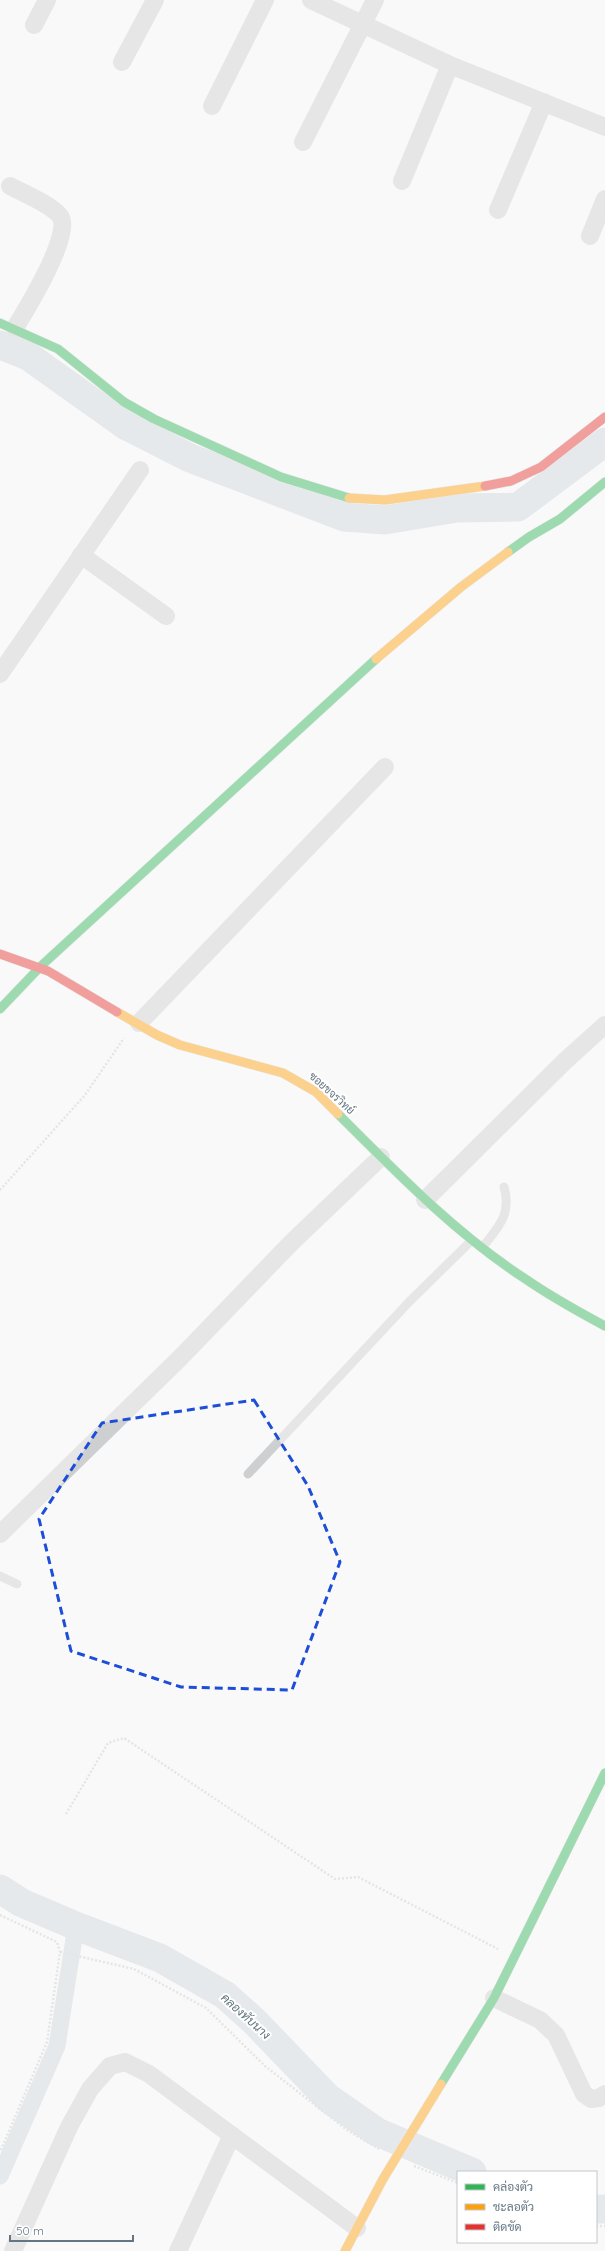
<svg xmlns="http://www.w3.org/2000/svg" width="605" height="2251" font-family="Quicksand,Sarabun,sans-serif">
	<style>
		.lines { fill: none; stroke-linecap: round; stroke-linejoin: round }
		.canal { stroke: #ced6d9; stroke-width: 17 }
		.river { stroke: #ced6d9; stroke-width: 29 }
		.fast-casing { stroke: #d5d6d7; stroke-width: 10 }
		.slow-casing { stroke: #d5d6d7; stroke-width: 10 }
		.jam-casing { stroke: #d5d6d7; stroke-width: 10 }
		.path { stroke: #cbcccd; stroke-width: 2.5; stroke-dasharray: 2 2; stroke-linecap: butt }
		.lane { stroke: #cecfd0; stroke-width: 9 }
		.street { stroke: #cecfd0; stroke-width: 18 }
		.fast { stroke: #30b455; stroke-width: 9 }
		.slow { stroke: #ff9f0a; stroke-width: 9 }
		.jam { stroke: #e5322d; stroke-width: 9 }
		.marked { fill: none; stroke: #1d4ed8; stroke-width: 3; stroke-dasharray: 8 5; stroke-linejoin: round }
		.labels { text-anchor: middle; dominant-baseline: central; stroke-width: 4; stroke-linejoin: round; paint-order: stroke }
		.street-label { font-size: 11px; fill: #657683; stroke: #fff }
		.water-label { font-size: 12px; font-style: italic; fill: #60757c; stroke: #fff }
	</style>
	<rect width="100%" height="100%" fill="#f9f9f9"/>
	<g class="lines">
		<path class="canal" d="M0,2176L57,2046L76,1926"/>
		<path class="river" d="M0,345L28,356L125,425L190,458L344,517L385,520L457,508L518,507L605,442
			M0,1889L22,1903L76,1926L160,1958L225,1995L255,2022L328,2098L377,2132L472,2172
			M596,2209H605"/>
		<g class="fast-casing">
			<path id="fast" d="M0,323L58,349L124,402L154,419L281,477L349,498
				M508,552L529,537L560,519L605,482
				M0,1009L41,966L376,659
				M338,1114C396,1172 455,1233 524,1278C550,1296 577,1311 605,1326
				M441,2084L494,1998L605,1773"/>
		</g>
		<g class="slow-casing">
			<path id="slow" d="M349,498L385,500L485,486
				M376,659L461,587L508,552
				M117,1012L157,1035L180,1045L283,1073L316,1092L338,1114
				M345,2251L383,2179L441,2084"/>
		</g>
		<g class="jam-casing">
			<path id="jam" d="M485,486L511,481L541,467L605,417
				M0,954L48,971L117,1012"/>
		</g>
		<path class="path" d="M0,1190L85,1095L124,1038
			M66,1814L108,1743L124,1738L335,1879L358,1877L498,1949
			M0,1915L57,1942L60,1952L47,2042L0,2152
			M60,1952L134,1969L206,2008L265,2066L347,2130L379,2149
			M414,2166L458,2183
			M596,2226H605"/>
		<path class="lane" d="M482,1248C498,1227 512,1215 504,1187
			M248,1474L409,1302L472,1240
			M0,1576L17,1584"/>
		<path class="street" d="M311,0L450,65L605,127
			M34,25L47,0
			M122,62L155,0
			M212,106L265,0
			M303,142L375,0
			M402,181L450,65
			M10,186C23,193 52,205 60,216C73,234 26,310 15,328
			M498,210L544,102
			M590,236L605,199
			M81,555L166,616
			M0,674L140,470
			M139,1023L385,767
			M425,1200L565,1061L605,1025
			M0,1534L181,1357L291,1243L381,1157
			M494,1998L540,2020L556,2035L584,2094L591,2099L599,2098L605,2094
			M13,2251L69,2127L90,2089L110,2066L125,2062L149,2074L357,2228
			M178,2251L232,2135"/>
		<use href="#fast" class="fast"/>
		<use href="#slow" class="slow"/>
		<use href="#jam" class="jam"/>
	</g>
	<path d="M0 0H605V2251H0ZM254,1400L308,1486L340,1562L292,1690L181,1687L71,1651L39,1519L102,1423Z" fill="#f9f9f9" fill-opacity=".55" fill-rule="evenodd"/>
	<path class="marked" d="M254,1400L308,1486L340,1562L292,1690L181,1687L71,1651L39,1519L102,1423Z"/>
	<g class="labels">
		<g class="street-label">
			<text transform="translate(332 1093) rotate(42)">ซอยขจรวิทย์</text>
		</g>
		<g class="water-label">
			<text transform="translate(246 2016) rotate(42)">คลองทับนาง</text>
		</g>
	</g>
	<rect x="457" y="2171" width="140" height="72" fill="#ffffff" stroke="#c1c8cd"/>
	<rect x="465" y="2184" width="20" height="6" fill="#30b455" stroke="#c1c8cd"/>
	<text x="493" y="2191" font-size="12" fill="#657683">คล่องตัว</text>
	<rect x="465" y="2204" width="20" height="6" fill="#ff9f0a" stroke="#c1c8cd"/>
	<text x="493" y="2211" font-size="12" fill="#657683">ชะลอตัว</text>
	<rect x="465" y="2224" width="20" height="6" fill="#e5322d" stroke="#c1c8cd"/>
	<text x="493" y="2231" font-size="12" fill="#657683">ติดขัด</text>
	<path d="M10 2235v6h123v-6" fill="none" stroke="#657683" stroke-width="2"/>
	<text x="16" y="2235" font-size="12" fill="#657683" stroke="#ffffff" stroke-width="3" paint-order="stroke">50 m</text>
</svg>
